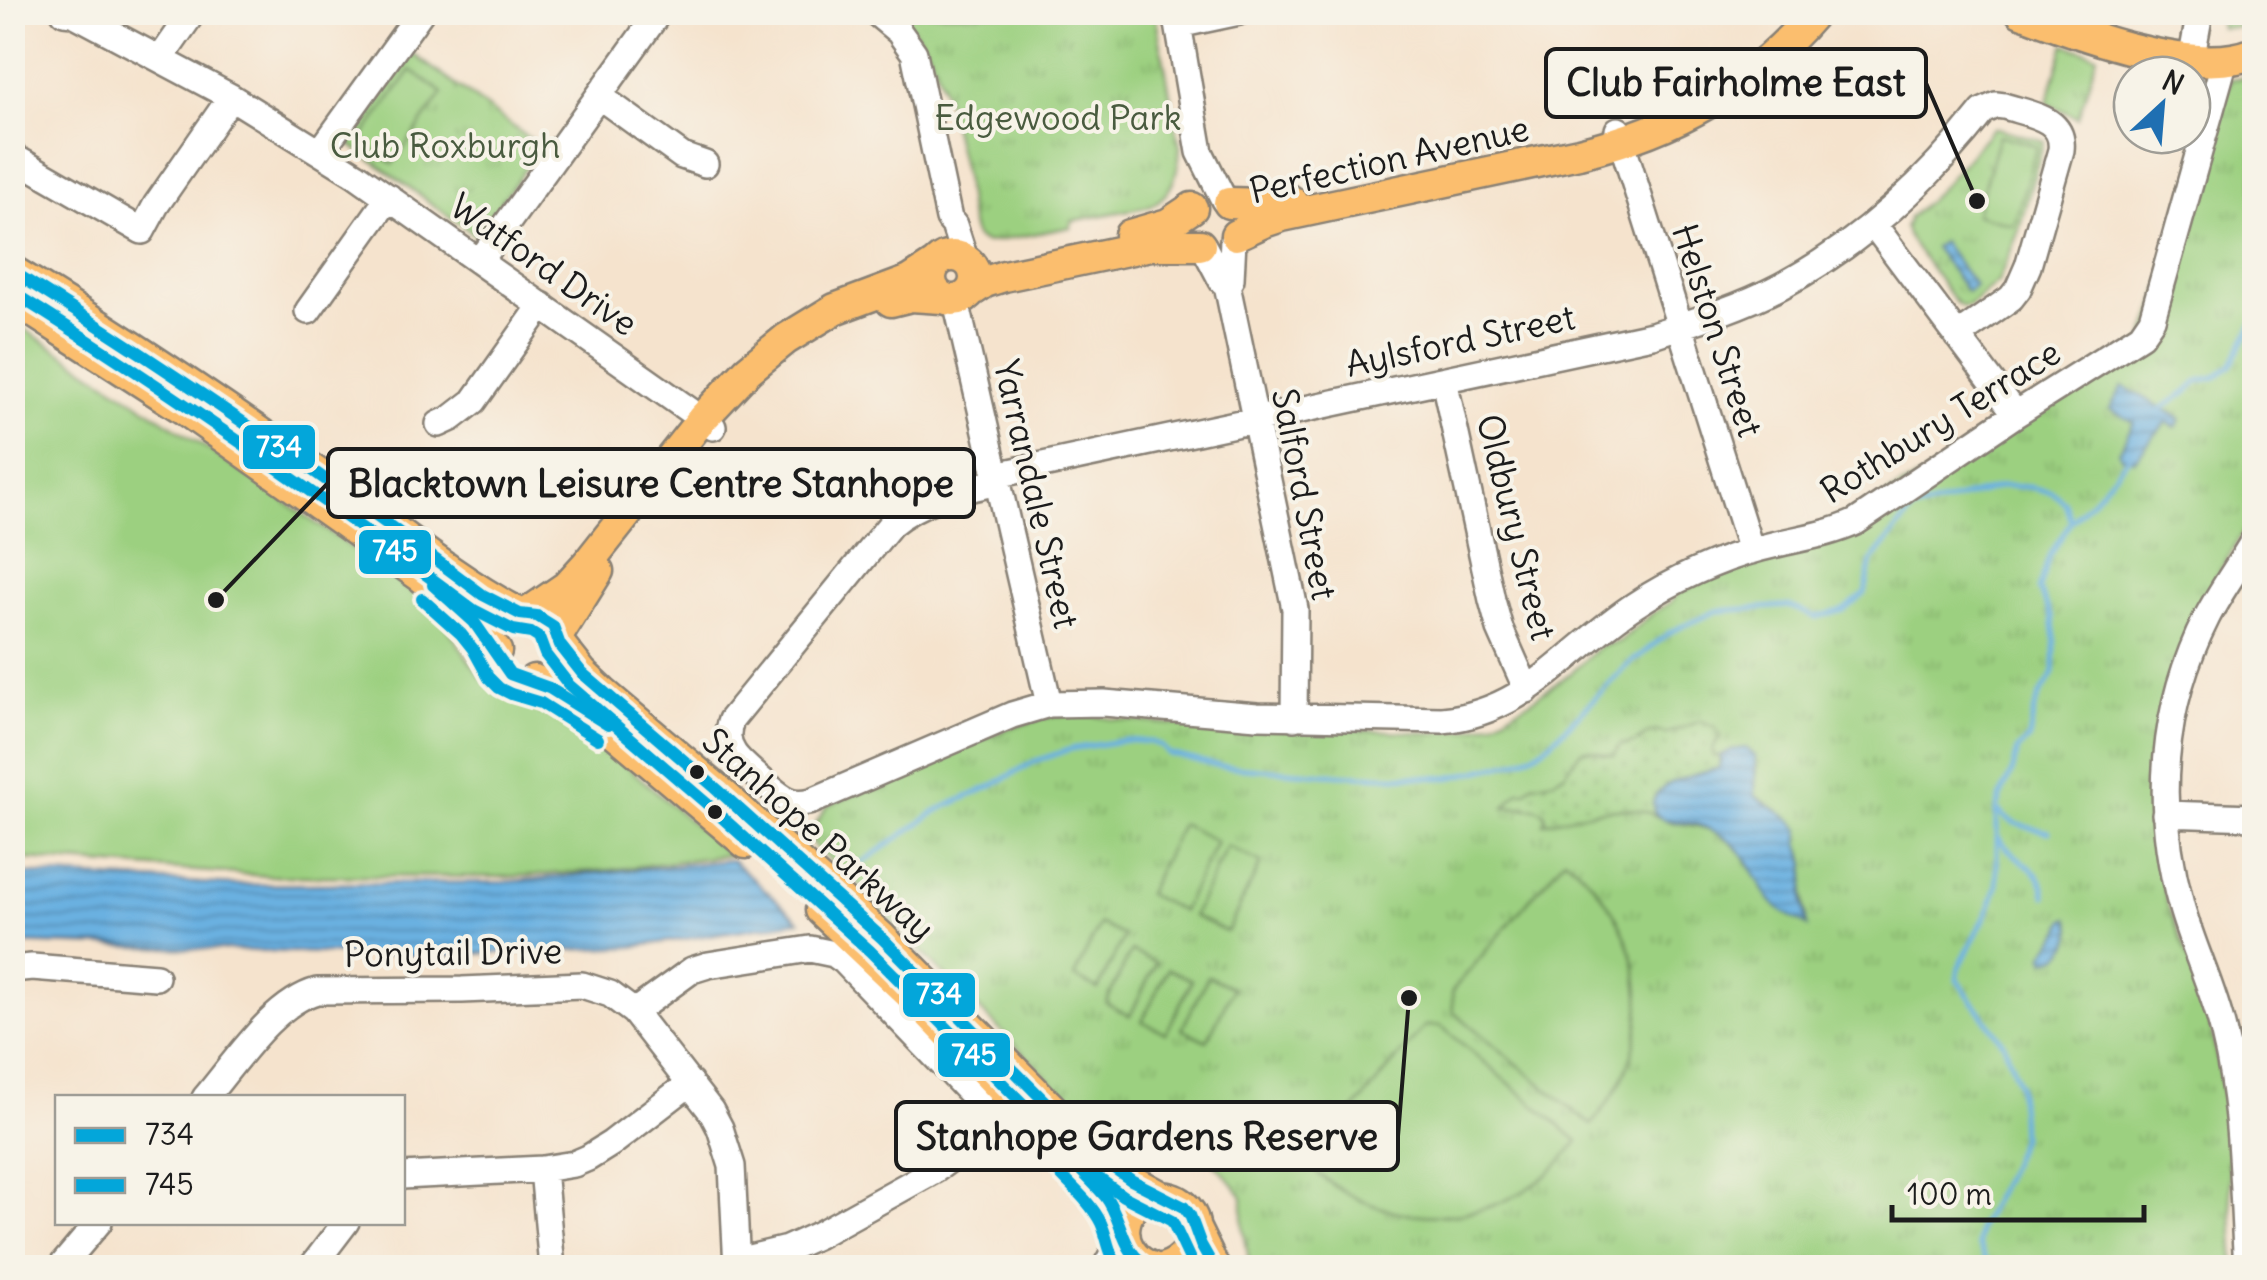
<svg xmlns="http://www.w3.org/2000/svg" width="2267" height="1280" font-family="Delius,sans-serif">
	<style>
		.grass { fill: url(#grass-dots); stroke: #5c764e; stroke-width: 2.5 }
		.park { fill: url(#park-tufts); stroke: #5c764e; stroke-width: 2.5; fill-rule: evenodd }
		.pitch { fill: #9cd080; stroke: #5c764e; stroke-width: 2.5 }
		.water { fill: url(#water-rules); stroke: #44667e; stroke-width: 2.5 }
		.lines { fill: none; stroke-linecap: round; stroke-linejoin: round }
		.stream { stroke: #6bb1e1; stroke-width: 5 }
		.minor-casing { stroke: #888074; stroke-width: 30 }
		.major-casing { stroke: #888074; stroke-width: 35 }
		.minor { stroke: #fff; stroke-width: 25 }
		.major { stroke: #fbbe6e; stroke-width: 30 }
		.bus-1-casing { stroke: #f7f3e8; stroke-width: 20 }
		.bus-2-casing { stroke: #f7f3e8; stroke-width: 20 }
		.bus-1 { stroke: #03a6da; stroke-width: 12 }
		.bus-2 { stroke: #03a6da; stroke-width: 12 }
		.bus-dot { fill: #1c1c1c; stroke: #f7f3e8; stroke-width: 4 }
		.labels { text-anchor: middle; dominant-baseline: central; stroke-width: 8; stroke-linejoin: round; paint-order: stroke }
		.park-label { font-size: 35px; fill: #495b3f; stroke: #f7f3e8 }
		.street-label { font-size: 35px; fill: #1c1c1c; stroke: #f7f3e8 }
		.leader { fill: none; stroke: #1c1c1c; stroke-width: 4 }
		.callout-dot { fill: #1c1c1c; stroke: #f7f3e8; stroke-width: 4 }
		.callout { fill: #f7f3e8; stroke: #1c1c1c; stroke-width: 4 }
		.callout-label { font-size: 38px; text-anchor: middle; font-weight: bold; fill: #1c1c1c }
		.line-badge { stroke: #f7f3e8; stroke-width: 4 }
		.badge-label { font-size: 28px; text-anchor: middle; font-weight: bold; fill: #fff }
	</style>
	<defs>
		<pattern id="grass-dots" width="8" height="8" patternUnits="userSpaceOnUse" patternTransform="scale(2.5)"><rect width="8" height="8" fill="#9cd080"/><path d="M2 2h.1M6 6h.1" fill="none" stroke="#86b26e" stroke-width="1.8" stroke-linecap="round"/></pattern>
		<pattern id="park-tufts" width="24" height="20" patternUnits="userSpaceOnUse" patternTransform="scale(2.5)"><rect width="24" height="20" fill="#9cd080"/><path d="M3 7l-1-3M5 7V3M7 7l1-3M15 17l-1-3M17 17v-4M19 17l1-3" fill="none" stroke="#86b26e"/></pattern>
		<pattern id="water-rules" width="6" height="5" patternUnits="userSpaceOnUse" patternTransform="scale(2.5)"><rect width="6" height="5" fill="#6bb1e1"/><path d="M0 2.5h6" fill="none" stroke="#578fb6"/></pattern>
	</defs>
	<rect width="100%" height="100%" fill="#f7f3e8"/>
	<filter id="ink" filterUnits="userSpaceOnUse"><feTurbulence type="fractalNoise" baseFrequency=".01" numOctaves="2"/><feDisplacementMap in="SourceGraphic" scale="20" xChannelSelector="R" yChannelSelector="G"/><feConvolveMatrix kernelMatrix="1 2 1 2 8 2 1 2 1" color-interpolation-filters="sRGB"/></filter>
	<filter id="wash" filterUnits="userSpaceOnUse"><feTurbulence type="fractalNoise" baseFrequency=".0048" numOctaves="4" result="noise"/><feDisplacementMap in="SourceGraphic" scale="40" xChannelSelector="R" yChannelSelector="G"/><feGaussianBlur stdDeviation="2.25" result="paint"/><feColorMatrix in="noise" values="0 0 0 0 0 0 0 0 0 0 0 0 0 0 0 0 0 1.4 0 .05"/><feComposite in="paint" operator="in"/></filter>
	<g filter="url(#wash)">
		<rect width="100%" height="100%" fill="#f5e3cd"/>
		<path class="grass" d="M1742,707L1714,756H1720L1721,765L1719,768L1707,772L1655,811L1662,819C1624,800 1582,815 1542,824L1524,807H1504L1519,791L1526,790L1533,784L1553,780L1565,773L1580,751L1594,750L1600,753L1621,744L1640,741L1649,732L1690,724Z"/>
		<path class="park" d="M898,13H1155L1180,147C1179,173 1172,199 1146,207L1071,221V227L987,243C978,241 974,238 972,229C968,216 968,203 966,190C964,173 959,155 955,137C944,88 936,48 898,13Z
			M2218,13H2254V26L2221,28Z
			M2065,44L2097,55L2078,118L2047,103Z
			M413,54L541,147L476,236L348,143Z
			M2254,76V514L2199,606L2168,685L2161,712L2152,786L2157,857L2168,907L2190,964L2210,1023L2221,1080L2226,1116L2235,1267H1250L1243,1226V1197C1232,1182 1216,1162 1199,1153C1179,1142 1140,1159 1114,1144L873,903L871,894C863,889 859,882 850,879L814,846L812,839L815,825L827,806L1009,728L1048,717L1084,714L1112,719L1247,731L1267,726L1435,733L1468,729L1493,722L1527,703L1570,674L1600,646L1619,642L1652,614L1671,602L1679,592L1731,568L1778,554L2027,418L2141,349L2231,79ZM1701,721L1715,727L1720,736L1712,749L1714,756H1720L1733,750L1756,763L1755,796L1779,811L1801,837L1799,843L1806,863L1803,880L1806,924C1793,914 1779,910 1769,897C1755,880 1753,862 1735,846C1713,826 1699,826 1672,822C1661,820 1653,813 1643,811C1611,804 1575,816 1544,823L1546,818L1544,812L1536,808L1505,807L1519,791H1526L1533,784L1553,780L1565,773L1581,751C1593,747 1601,756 1613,755L1621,744C1644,748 1643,724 1666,734Z
			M1993,128H1997L2044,141L2018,233L1998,282L1969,306L1963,307L1956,303L1907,236L1905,228L1909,218L1945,184Z"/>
		<path class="pitch" d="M411,70L443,93L393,164L360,141Z
			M1999,135L2037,146L2014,225L1976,214Z
			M13,322C107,382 201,443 293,507C338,539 386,570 429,606C458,632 468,673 501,694C529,712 563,716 591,735L729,855L611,870L506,877L267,876L13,858Z
			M1181,824L1216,841L1182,911L1147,894Z
			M1227,846L1261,863L1227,932L1193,916Z
			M1565,858C1630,908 1659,996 1625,1073C1617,1092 1604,1108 1591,1125L1453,1011L1452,991Z
			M1100,924L1124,936L1098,989L1074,977Z
			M1131,951L1156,963L1130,1016L1106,1003Z
			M1168,969L1192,980L1166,1033L1142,1021Z
			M1208,976L1233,988L1207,1041L1182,1029Z
			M1425,1026H1441L1578,1141C1569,1153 1559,1165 1547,1175C1477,1233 1371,1228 1308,1164Z"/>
		<path class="water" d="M1942,242L1975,286L1967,292L1934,247Z
			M2123,386L2181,419L2176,427L2166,422L2134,460L2122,457L2119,452L2134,422L2110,409Z
			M1746,748L1755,756V796L1790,819L1800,830L1799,843L1806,863L1803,900L1807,926C1797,917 1784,915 1775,905C1752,881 1754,853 1718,833C1710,829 1699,824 1689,823C1678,821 1651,823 1653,803C1657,780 1701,774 1719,768L1722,760L1720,756L1732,750Z
			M732,860L800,921L632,947L421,956L13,943V873L236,885L505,882Z
			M2069,918C2078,936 2066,957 2046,960L2044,955C2052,940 2062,936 2065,919Z"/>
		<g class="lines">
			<path class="stream" d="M2159,410L2186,393L2199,381L2216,377L2231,365L2254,322
				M1999,811C2011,827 2031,827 2049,832
				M1999,839C2013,860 2045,868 2045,896
				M846,874L940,809L992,786L1035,761L1071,749L1126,740L1152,742L1162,747L1169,754L1220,766L1326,774L1449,778L1517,761L1534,754L1551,742L1627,666L1670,632L1717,611L1789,606L1816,617L1844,610L1865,593L1872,561L1912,511L2004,486L2029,487L2052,492L2065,503L2071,521
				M1989,1268L1978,1244L1979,1228L2009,1168L2021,1137L2019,1084L2004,1044L1957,980L1959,968L1989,909L1997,886V809L2002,793L2013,770L2018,749L2029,739L2034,711L2039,697L2054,673L2055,638L2052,618L2039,589L2049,557L2071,521L2095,497L2129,457"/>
		</g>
	</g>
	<g filter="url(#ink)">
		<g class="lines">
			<g class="minor-casing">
				<path id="minor" d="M64,12L73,13L231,97L355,174L713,427
					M875,12L899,32L914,53L949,219L954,225L965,259
					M1176,12L1200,152L1224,200
					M1178,25L1239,12
					M2194,45L2200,12
					M161,58L193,12
					M599,96L682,156L705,164
					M1618,130L1751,551
					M320,152L421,12
					M12,156L142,231L156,205L231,97
					M1874,225L2016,414
					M1204,247L1222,281L1227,285L1295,609L1294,718
					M480,261L659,12
					M1227,285L1231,279L1233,240
					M956,301L1049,704
					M308,311L389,197
					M1444,380L1492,600L1500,629L1527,690
					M439,424L452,418L474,401L542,305
					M996,475L1652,335C1696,321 1741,307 1781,286C1862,243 1927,182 1983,111L1996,105L2004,106C2028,114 2065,117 2061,150L2028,266L2018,289L2011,298L1957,336
					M998,482C959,491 923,498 891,524L731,720C727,731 726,741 733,752C738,761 778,796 788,800C796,804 803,803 812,801L1012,715L1049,704L1104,703L1257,716L1442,720C1528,712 1568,648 1635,605C1671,581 1719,559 1761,548C1793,539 1826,536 1856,522L2016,414L2141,335L2152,319L2222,70L2221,59
					M2165,814L2254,817
					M12,969L32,967L156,977
					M634,1012L692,970L708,965L810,949L834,954L844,961L979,1102L982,1116L975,1133L954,1156L935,1170L818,1235L787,1249L737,1261
					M205,1098C235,1063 273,1003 317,991L462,990L582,985L610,994L634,1012L711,1111L720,1128L732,1166L737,1268
					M543,1169L552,1268
					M402,1176L543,1169L574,1164L588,1158L612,1143L690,1083
					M60,1268L99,1222
					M311,1268L346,1222
					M1105,1268L1123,1235
					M2247,1268C2242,1190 2243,1110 2224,1034C2214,989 2193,949 2181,905C2154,808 2161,707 2207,617C2221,590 2239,566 2254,540"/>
			</g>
			<g class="major-casing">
				<path id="major" d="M2021,12C2079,34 2195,78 2254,53
					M1229,203L1262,204L1291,201
					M1130,235L1168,224L1192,208
					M1236,235L1264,222L1282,216L1579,153C1675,130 1750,88 1815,12
					M931 278a22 22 0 1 1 44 0a22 22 0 1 1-44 0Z
					M12,271C119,336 223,406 325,479C389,524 450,577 520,614
					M973,290L985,282L1004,276L1151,245H1200
					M12,298L184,409L422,577L452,601L496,651
					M891,301L911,296L942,298
					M528,613L566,587L587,564L702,419L748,370L786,339L835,309L910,281L936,264
					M558,635L598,571
					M560,645L582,673L602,692L718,790L882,938L1104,1161L1131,1180L1162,1197
					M534,680L587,709L746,843
					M821,910L922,1006L1094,1184L1117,1216L1123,1230
					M1195,1229L1214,1268
					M1153,1268C1108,1253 1119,1191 1163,1197C1205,1202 1204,1255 1165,1268"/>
			</g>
			<use href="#minor" class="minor"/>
			<use href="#major" class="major"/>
			<g class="bus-1-casing">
				<path id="bus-1" d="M12,271C174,372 331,480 483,595L520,614L537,616L553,626L560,645L582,673L718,790L882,938L1104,1161L1131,1180L1184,1207L1190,1215L1201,1245L1214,1268
					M433,585L474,622L510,674L549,688L608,725
					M1066,1155C1079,1169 1093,1182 1105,1196C1124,1220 1120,1255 1152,1268"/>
			</g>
			<g class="bus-2-casing">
				<path id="bus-2" d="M12,292C171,391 323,498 474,610L513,630L531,633L539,638L545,654L569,685L706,803L870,951L1093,1174L1123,1196L1172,1221L1194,1268
					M422,599L461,634L473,649L489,678L499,688L511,694L541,703L598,739
					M1053,1167C1069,1184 1091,1202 1101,1223C1108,1238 1108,1255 1120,1268"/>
			</g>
			<use href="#bus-1" class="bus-1"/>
			<use href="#bus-2" class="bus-2"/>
		</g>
	</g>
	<g class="bus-dot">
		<circle cx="697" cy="772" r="9"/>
		<circle cx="715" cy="812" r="9"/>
	</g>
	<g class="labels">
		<g class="park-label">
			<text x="1058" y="117">Edgewood Park</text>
			<text x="445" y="145">Club Roxburgh</text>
		</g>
		<g class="street-label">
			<text transform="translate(1389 159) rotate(-13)">Perfection Avenue</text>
			<text transform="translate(544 264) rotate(35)">Watford Drive</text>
			<text transform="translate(1718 330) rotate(72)">Helston Street</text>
			<text transform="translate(1460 340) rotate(-12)">Aylsford Street</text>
			<text transform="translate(1940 421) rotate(-32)">Rothbury Terrace</text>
			<text transform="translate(1037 494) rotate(77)">Yarrandale Street</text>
			<text transform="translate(1305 494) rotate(79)">Salford Street</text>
			<text transform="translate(1517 527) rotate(76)">Oldbury Street</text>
			<text transform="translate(819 834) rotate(42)">Stanhope Parkway</text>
			<text transform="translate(453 952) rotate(-1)">Ponytail Drive</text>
		</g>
	</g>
	<path class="leader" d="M1977 201L1926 83M216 600L328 483M1409 998L1398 1136"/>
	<g class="callout-dot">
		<circle cx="1977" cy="201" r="10"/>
		<circle cx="216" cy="600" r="10"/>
		<circle cx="1409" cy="998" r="10"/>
	</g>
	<g class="callout">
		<rect x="1546" y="49" width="380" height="68" rx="10"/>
		<rect x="328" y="449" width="646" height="68" rx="10"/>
		<rect x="896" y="1102" width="502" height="68" rx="10"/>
	</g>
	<g class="callout-label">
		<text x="1736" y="96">Club Fairholme East</text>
		<text x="651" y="497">Blacktown Leisure Centre Stanhope</text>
		<text x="1147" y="1150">Stanhope Gardens Reserve</text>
	</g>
	<g class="line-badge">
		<rect x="241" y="423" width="76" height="48" rx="10" fill="#03a6da"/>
		<rect x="357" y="528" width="76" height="48" rx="10" fill="#03a6da"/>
		<rect x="901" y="971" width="76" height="48" rx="10" fill="#03a6da"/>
		<rect x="936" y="1031" width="76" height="48" rx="10" fill="#03a6da"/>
	</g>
	<g class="badge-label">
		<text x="279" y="457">734</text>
		<text x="395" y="561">745</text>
		<text x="939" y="1004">734</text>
		<text x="974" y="1065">745</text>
	</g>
	<rect width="2267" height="1280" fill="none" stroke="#f7f3e8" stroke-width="50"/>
	<rect x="55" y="1095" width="350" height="130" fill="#f7f3e8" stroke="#9f9d96" stroke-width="2.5"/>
	<rect x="75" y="1128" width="50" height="15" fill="#03a6da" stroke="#9f9d96" stroke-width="2.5"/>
	<text x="145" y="1145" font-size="30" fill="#1c1c1c">734</text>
	<rect x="75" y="1178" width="50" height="15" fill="#03a6da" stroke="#9f9d96" stroke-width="2.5"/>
	<text x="145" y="1195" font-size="30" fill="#1c1c1c">745</text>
	<g transform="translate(2162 105) rotate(26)"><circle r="48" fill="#f7f3e8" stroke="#9f9d96" stroke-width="2.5"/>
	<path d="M0-8L18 38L0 25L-18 38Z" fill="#1f6fb2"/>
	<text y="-15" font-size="28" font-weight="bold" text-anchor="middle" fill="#1c1c1c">N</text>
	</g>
	<path d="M1892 1205v15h252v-15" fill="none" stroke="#1c1c1c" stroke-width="5"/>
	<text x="1907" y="1205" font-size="30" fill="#1c1c1c" stroke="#f7f3e8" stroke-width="8" paint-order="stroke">100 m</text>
</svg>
